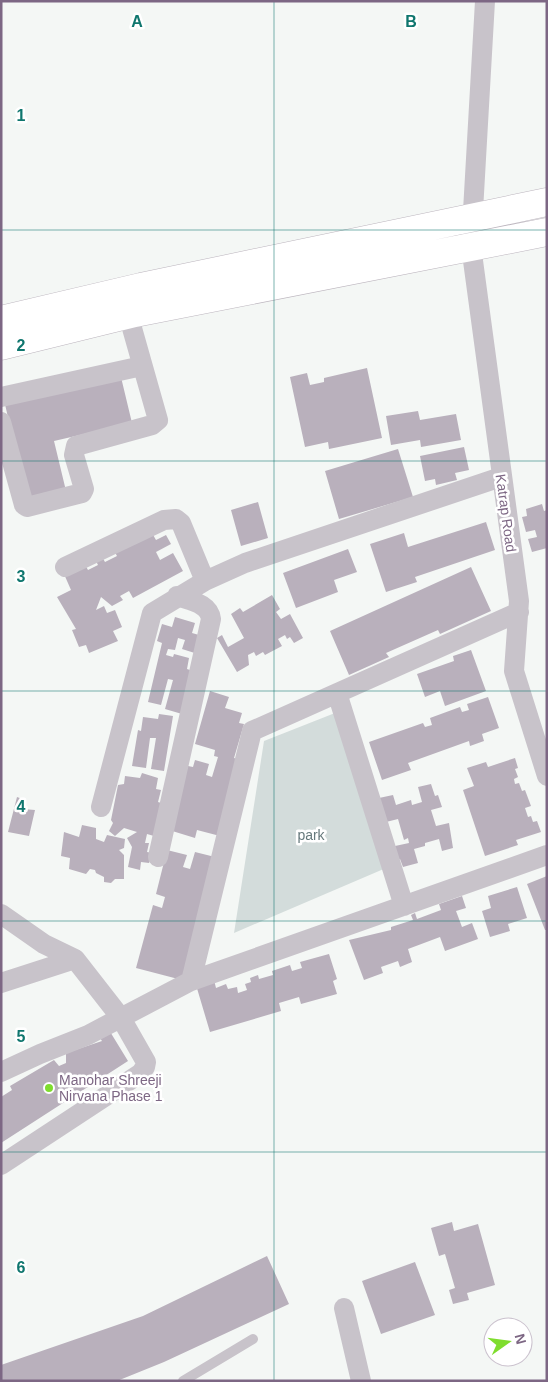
<svg xmlns="http://www.w3.org/2000/svg" width="548" height="1382" font-family="Arial,sans-serif">
	<style>
		.green { fill: #d3dcdb }
		.building { fill: #b9b0bc }
		.lines { fill: none; stroke-linecap: round; stroke-linejoin: round }
		.secondary-casing { stroke: #bcb5be; stroke-width: 29 }
		.lane { stroke: #c8c3ca; stroke-width: 10 }
		.street { stroke: #c8c3ca; stroke-width: 20 }
		.secondary { stroke: #fff; stroke-width: 28 }
		.grid { fill: none; stroke: #0f766e; stroke-width: 1; stroke-opacity: 0.55 }
		.poi-dot { fill: #7fdd2e; stroke: #fff; stroke-width: 2 }
		.labels { text-anchor: middle; dominant-baseline: central; stroke-width: 5; stroke-linejoin: round; paint-order: stroke }
		.street-label { font-size: 14px; fill: #7d6784; stroke: #fff }
		.park-label { font-size: 14px; fill: #66797c; stroke: #fff }
		.poi-label { font-size: 14px; fill: #7d6784; stroke: #fff; text-anchor: start }
		.grid-label { font-size: 16px; text-anchor: middle; font-weight: bold; fill: #0f766e; stroke: #fff; stroke-width: 5; stroke-linejoin: round; paint-order: stroke }
	</style>
	<rect width="100%" height="100%" fill="#f4f7f5"/>
	<path class="green" d="M335,713L386,868L234,933L264,741Z"/>
	<path class="building" d="M367,368L382,438L329,449L328,442L305,447L290,377L307,373L310,385L324,382V378Z
		M120,373L132,423L54,441L67,495L28,504L4,400Z
		M418,411L420,420L456,414L461,440L421,447L420,440L391,445L386,416Z
		M464,447L469,470L455,473L457,480L436,485L435,479L425,481L420,456Z
		M398,449L413,497L339,519L325,471Z
		M258,502L268,538L241,546L231,510Z
		M542,504L544,511L547,510V548L532,552L528,539L537,537L535,530L526,532L522,517L527,516L526,509Z
		M486,522L495,550L415,577L417,582L386,592L370,544L404,533L408,547Z
		M152,533L156,540L166,535L171,544L156,552L160,560L173,553L183,571L133,598L129,591L120,596L123,600L112,606L101,597L96,610L104,606L107,613L115,610L122,627L113,631L118,641L89,653L86,645L79,647L72,630L76,629L57,597L71,590L64,574L84,563L88,570L98,565L95,559L101,555L105,562L117,556L112,547Z
		M348,549L357,572L334,580L338,592L296,608L283,573Z
		M471,567L491,611L440,634L438,630L386,653L389,657L349,675L330,631Z
		M272,595L280,609L276,612L281,619L290,614L303,638L294,643L290,637L287,639L285,635L278,639L282,646L265,655L263,652L256,656L254,652L248,655L249,665L237,672L217,638L222,635L228,647L244,638L231,614L240,608L243,612Z
		M175,617L195,623L192,633L206,637L201,655L182,649L185,640L178,638L175,650L168,649L166,655L173,657L174,654L189,658L187,669L190,670L182,714L165,709L173,680L168,679L161,705L148,702L162,643L157,641L162,624L172,627Z
		M471,650L486,691L445,706L440,691L425,697L417,674L454,661L453,656Z
		M210,691L229,697L225,708L242,713L239,723L244,724L234,758L237,759L220,836L197,830L195,838L169,830L188,766L193,767L195,760L209,764L206,775L212,777L218,757L214,756L215,750L195,744Z
		M488,697L499,728L482,734L484,741L470,746L469,741L408,763L411,770L382,780L369,742L423,723L425,727L432,725L430,718L460,707L462,712L469,710L467,704Z
		M159,714L173,716L164,771L151,769L156,738H150L146,768L132,766L138,730L141,731L143,717L158,719Z
		M515,758L518,768L515,769L518,777L514,779L515,784L519,783L522,791L525,790L531,806L525,808L528,817L531,816L533,822L537,821L541,832L516,840L518,845L485,856L463,790L474,786L467,768L486,762L488,767Z
		M142,773L158,778L156,789L161,790L158,802L161,803L154,836L147,834L145,843H149L147,852L152,853L149,863L141,862L140,870L128,867L132,847L127,838L137,832L124,828L115,836L109,831L113,823L111,820L118,785L124,784L125,776L140,778Z
		M431,784L435,796L438,795L442,807L431,810L436,826L449,823L453,848L442,851L439,839L425,843V846L414,849L418,863L403,867L400,859L396,860L395,846L409,843L408,838L404,840L398,819L386,822L379,798L393,795L396,805L411,800L412,805L422,802L418,787Z
		M17,797L25,800L23,809L35,810L29,836L8,832Z
		M82,825L96,828V839L104,842L107,835L125,839L124,848L119,850L124,855V879H115L111,883L104,882V877L96,873L95,870L90,869L86,874L69,869L70,858L61,856L64,832L79,837Z
		M167,850L187,855L183,867L190,869L195,852L215,857L182,980L136,968L153,905L162,908L165,897L156,894Z
		M547,876V930H545L527,884Z
		M517,887L527,918L508,924L510,931L490,937L482,911L491,908L488,896Z
		M462,896L466,908L456,911L462,927L472,923L478,939L445,951L440,937L408,949L412,962L400,967L398,961L381,967L383,973L364,980L349,940L391,930V927L413,920L411,915L415,913L417,919L441,910L439,904Z
		M329,954L337,979L333,981L337,994L301,1004L299,997L279,1003L281,1011L210,1032L196,985L214,980L216,988L226,984L228,989L237,987L238,993L247,990L245,984L251,982L250,978L258,975L259,979L273,975L272,971L290,965L292,971L302,968L300,962Z
		M109,1030L128,1061L1,1143V1097L12,1090L10,1086L54,1060L59,1066L66,1063V1053L102,1041L98,1035Z
		M452,1222L454,1231L478,1224L495,1285L467,1293L469,1300L453,1304L449,1290L455,1288L445,1254L439,1256L431,1228Z
		M267,1256L289,1304L164,1362L117,1381H1V1365L143,1316Z
		M415,1262L435,1315L381,1334L362,1281Z"/>
	<g class="lines">
		<g class="secondary-casing">
			<path id="secondary" d="M1,320L141,287L547,202
				M1,346L135,313L547,232"/>
		</g>
		<path class="lane" d="M183,1381L253,1339"/>
		<path class="street" d="M485,1L471,246L519,601L514,671L547,776
			M1,397L142,366
			M1,422L24,505L27,507L82,493L84,489L74,455L76,446L152,425L158,420L128,314
			M65,567L164,520L176,519L181,523L205,581
			M519,612L252,731L191,981L547,855
			M337,693L404,906
			M101,807L152,613L205,581L245,563L501,477
			M158,857L211,619C209,603 190,601 177,596
			M1,914L44,944L75,959L121,1018L146,1062L145,1067L141,1073L1,1165
			M1,983L75,959
			M1,1072L40,1054L88,1035L191,981
			M344,1308L361,1381"/>
		<use href="#secondary" class="secondary"/>
	</g>
	<path class="grid" d="M274,1V1381M1,230H547M1,461H547M1,691H547M1,921H547M1,1152H547"/>
	<circle class="poi-dot" cx="49" cy="1088" r="5"/>
	<g class="labels">
		<g class="street-label">
			<text transform="translate(506 513) rotate(82)">Katrap Road</text>
		</g>
		<g class="park-label">
			<text x="311" y="835">park</text>
		</g>
		<g class="poi-label">
			<text x="59" y="1080">Manohar Shreeji<tspan x="59" dy="16">Nirvana Phase 1</tspan></text>
		</g>
	</g>
	<g class="grid-label">
		<text x="137" y="27">A</text>
		<text x="411" y="27">B</text>
		<text x="21" y="121">1</text>
		<text x="21" y="351">2</text>
		<text x="21" y="582">3</text>
		<text x="21" y="812">4</text>
		<text x="21" y="1042">5</text>
		<text x="21" y="1273">6</text>
	</g>
	<rect width="548" height="1382" fill="none" stroke="#7d6784" stroke-width="5"/>
	<g transform="translate(508 1342) rotate(76)"><circle r="24" fill="#ffffff" stroke="#cbc2ce"/>
	<path d="M0-4L9 19L0 12L-9 19Z" fill="#7fdd2e"/>
	<text y="-8" font-size="14" font-weight="bold" text-anchor="middle" fill="#7d6784">N</text>
	</g>
</svg>
